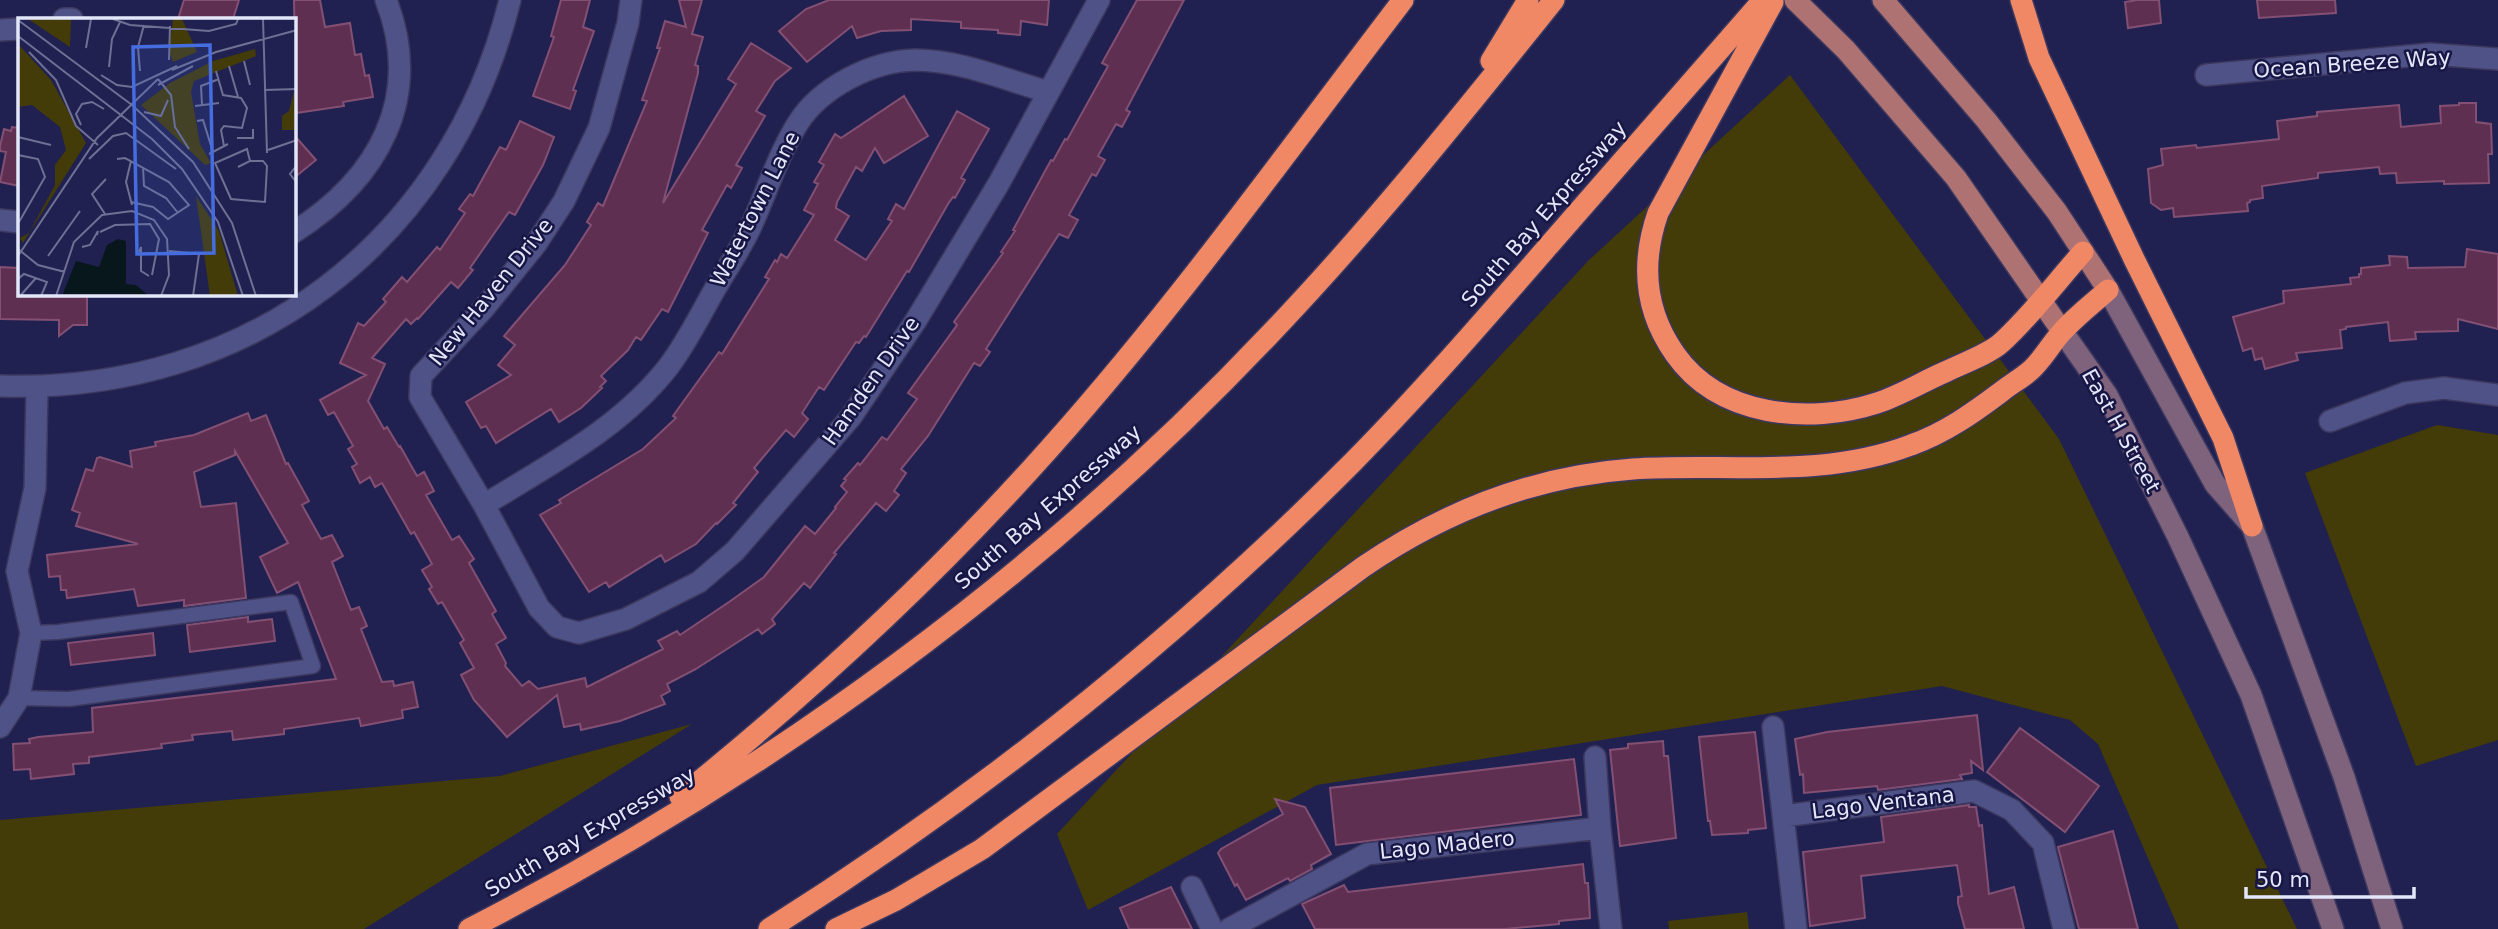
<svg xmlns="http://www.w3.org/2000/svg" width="2498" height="929" font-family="'DejaVu Sans',sans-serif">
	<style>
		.green { fill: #433b08 }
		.building { fill: #5f2f52; stroke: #835073; stroke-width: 2 }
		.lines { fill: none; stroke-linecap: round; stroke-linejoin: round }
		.service-casing { stroke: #3c385f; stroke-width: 17 }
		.minor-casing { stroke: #3c385f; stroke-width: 24 }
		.tertiary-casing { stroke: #3c385f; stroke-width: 24 }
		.secondary-casing { stroke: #3c385f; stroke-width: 24 }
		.primary-casing { stroke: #3c385f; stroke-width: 24 }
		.motorway-casing { stroke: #3c385f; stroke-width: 24 }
		.service { stroke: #4e5286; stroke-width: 14 }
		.minor { stroke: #4e5286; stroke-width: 21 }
		.tertiary { stroke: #4e5286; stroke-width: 21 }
		.secondary { stroke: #7f627c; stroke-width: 21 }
		.primary { stroke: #af7273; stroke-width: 21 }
		.motorway { stroke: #f08866; stroke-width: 21 }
		.labels { text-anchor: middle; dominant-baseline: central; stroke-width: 5; stroke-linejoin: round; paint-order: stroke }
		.street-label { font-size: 21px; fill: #e4e7f9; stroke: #171645 }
		.inset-road { fill: none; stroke: #6e7094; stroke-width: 2 }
		.view { fill: #456ddf; fill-opacity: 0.15; stroke: #456ddf; stroke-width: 3.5 }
		.inset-edge { fill: none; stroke: #e4e7f9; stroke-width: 3.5 }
	</style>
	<rect width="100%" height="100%" fill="#202150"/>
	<path class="green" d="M1790,75L2059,439L2297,929H2179L2098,744L2070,720L1942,686L1317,785L1088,910L1057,834L1589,260Z
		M2437,425L2498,435V740L2416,766L2305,473Z
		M692,724L364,929H0V820L500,776Z
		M1747,912L1749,929H1669L1668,921Z"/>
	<path class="building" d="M184,0H239L233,19H178Z
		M294,0H320L325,27L350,23L355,55L361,54L365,76L369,75L373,97L343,102L344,106L296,113Z
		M561,0H590L583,27L594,31L573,90L576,91L570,109L533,96L554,37L551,36Z
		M679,0H702L692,34L703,37L695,65L698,66V73L663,203L736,84L728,79L751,43L791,68L775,81L756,111L765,116L736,165L742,168L731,188L727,185L702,230L708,233L668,312L662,309L641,340L636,337L628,350L601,376L606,381L600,387L602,388L581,408L559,422L551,409L496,443L486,426L481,428L466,402L511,375L498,365L515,345L504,336L565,265L591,225L587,222L598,203L603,206L647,101L642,100L660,48H657L665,21L686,27Z
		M829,0H1049L1047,25L1021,21L1020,35L998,33V30L961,28V22L911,19V30L881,31L857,38L852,26L807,62L779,31L806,9Z
		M1137,0H1184L1126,110L1130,112L1122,127L1116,124L1098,156L1105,160L1096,176L1092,174L1069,215L1078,220L1068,238L1059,234L986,349L990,352L980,366L974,363L928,436L901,469L906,473L894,491L899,495L886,511L876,503L834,553L836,554L810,588L804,583L772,619L775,624L762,634L758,629L696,669L667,684L670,691L661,696L665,704L620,721L581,730L580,724L564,727L557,695L507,737L474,700L461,675L474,668L460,643L464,640L442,602L438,604L429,589L432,587L422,570L432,564L414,532L411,534L382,483L375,487L370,477L360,483L352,467L357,464L348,449L353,446L334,412L328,415L320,400L366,375L340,363L358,323L364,326L386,302L383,299L402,277L407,282L437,247L440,250L465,213L459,209L470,194L473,196L500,147L506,150L520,121L554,137L543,165L515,215L509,212L470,268L473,270L458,288L451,282L418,319L417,318L411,324L406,319L372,358L385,364L368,401L384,429L387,427L399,447L400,446L417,476L424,472L434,491L426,495L452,540L459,536L474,559L469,563L496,611L492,614L506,638L496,644L506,663L505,666L522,686L529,681L538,689L585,678L587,687L663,649L658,641L677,631L680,635L729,602L764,577L805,526L815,534L836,508L835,507L847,492L841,486L846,480L844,479L858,463L860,465L882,437L887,440L917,399L908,393L957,325L954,322L1003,253L1001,252L1015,231L1013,230L1051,160L1053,161L1065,139L1067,140L1108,66L1102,63Z
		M2137,0H2159L2161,23L2128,28L2125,2Z
		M2257,0H2335L2336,13L2259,18Z
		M904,96L928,136L884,163L875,148L862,171L856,167L837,202L836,208L849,216L835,240L866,260L892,221L888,219L896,204L904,209L957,111L989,129L961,178L965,180L955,198L953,197L948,204L909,272L907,271L866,337L864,336L859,343L856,342L824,390L819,387L802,413L808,419L794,437L786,430L754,468L758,472L733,503L736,505L717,524L716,523L696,544L665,562L661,555L609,587L606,582L589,592L540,515L561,503L559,500L643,449L676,418L673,416L719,352L722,354L769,279L765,277L775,260L777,262L781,254L787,258L814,215L804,210L818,184L814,182L824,165L819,162L835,134L841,138Z
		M2459,103H2476V122L2491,124L2492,154H2488L2489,183L2444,184V181L2397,183L2396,173L2380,174L2379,167L2318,173V178L2262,186L2263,198L2250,200V202L2247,203L2248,211L2174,217L2173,208L2161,210L2151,203L2148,169L2163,165L2161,149L2196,145L2197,148L2279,139L2277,121L2317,116V112L2341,110L2399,105L2401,127L2441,123L2440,106L2459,105Z
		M12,127L19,128V186L0,182L6,152L0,151V146L4,129L11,131Z
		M294,135L316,160L294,178Z
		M2467,249L2498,254V329L2458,319V331L2415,332L2416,339L2390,341L2388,322L2346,327V329L2340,330L2342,348L2296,353L2298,360L2265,369L2262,358L2255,360L2252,348L2243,351L2233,317L2284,303L2283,291L2351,284L2350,278L2359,277V274H2361V268L2390,265L2389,256L2407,257L2408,268L2465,267Z
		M0,267L19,268V294H87V325H73L59,336V320L0,319Z
		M248,413L251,421L266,415L286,464L288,463L309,501L302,505L321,539L332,535L343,556L332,562L351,610L359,607L367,626L361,629L382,682L393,681L394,686L413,682L418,707L402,710L403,718L361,726L359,718L284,729V734L233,740L232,731L192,735L193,740L161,744L162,748L89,757V763L73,764L74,774L31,779L30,769L14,770L13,744L30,743L29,739L38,737L93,732L92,708L336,679L298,582L277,593L260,557L288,543L235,451V455L194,472L201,507L236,503L246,598L184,606V600L138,606L134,589L67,598L66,590H61L60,576L49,577L47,555L138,544L76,526L80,513L72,510L86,469L93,471L97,458L100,457L132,467L130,451L156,446L155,442L194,435Z
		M248,617V622L272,619L275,641L190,652L187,625Z
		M153,633L155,655L71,665L68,643Z
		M1977,715L1983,770L1971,761L1972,773L1960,775L1962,779L1878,790L1877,786L1804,793L1803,774L1800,775L1795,739L1827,732Z
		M2020,728L2099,786L2065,832L1987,772Z
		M1755,732L1766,828L1748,830V833L1712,835L1710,821H1708L1699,737Z
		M1663,741L1664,756H1668L1676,838L1620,846L1610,750L1628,748V744Z
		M1574,759L1581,815L1336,845L1330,788Z
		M1275,799L1305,807L1331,854L1311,865L1312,869L1290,881L1288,878L1246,900L1237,884L1235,886L1218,853L1221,849L1283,814Z
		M1969,805V807H1976L1979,826L1982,825L1989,894L2014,887L2024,929H1965L1958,903V897L1962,896L1957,865L1861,876L1865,918L1810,926L1803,852L1884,842L1881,817Z
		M2113,831L2138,929H2079L2058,847Z
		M1583,864L1585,883H1588L1590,918L1559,921V924L1505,929H1315L1302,904L1344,885L1348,892Z
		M1171,887L1192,929H1129L1120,908Z"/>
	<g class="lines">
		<g class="service-casing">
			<path id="service" d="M19,698L69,699L313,666L291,602L58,632L31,633"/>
		</g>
		<g class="minor-casing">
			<path id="minor" d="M631,0L628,23L599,128L564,201L536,244L485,307L421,376L420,397L484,505L539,608L557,627L579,633L626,619L699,582L735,551L851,417L915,322L999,183L1099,0
				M64,19H72
				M0,30L19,29
				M2206,75L2430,54L2498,59
				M0,220L19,222
				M294,232C378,179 424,98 386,0
				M2330,421L2405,393L2444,388L2498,395
				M484,505C550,464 621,428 669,366C687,342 700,315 715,289C727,268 742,247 752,224C767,191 778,155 798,123C821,87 872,61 915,60C960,60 1006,80 1048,92
				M0,727L19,698L31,633L17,571L35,488L37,387
				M1773,727L1796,929
				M1784,816L1974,791L2012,810L2043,843L2064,929
				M1600,828L1611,929
				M1192,887L1212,929
				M1229,929L1367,854L1600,828L1595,757"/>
		</g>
		<g class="tertiary-casing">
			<path id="tertiary" d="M0,386C249,394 450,242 510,0"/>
		</g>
		<g class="secondary-casing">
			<path id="secondary" d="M2108,290L2215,484L2252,526L2344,777L2392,929
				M2062,331L2107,395L2178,537L2251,695L2333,929"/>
		</g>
		<g class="primary-casing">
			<path id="primary" d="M1795,0L1846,50L1956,178L2062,331
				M1883,0L1986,120L2057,212L2108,290"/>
		</g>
		<g class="motorway-casing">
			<path id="motorway" d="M2021,0L2039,58L2134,259L2223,438L2252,526
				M1773,2L1658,213C1641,262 1644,310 1675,354C1719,417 1809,425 1877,403C1901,395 1922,382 1945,372C1961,364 1989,354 2001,343C2030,317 2057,281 2083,252
				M1491,61L1528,0
				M680,797C805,696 924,587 1032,468C1166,321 1282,158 1403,0
				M469,929C767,776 1043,575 1273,331C1373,226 1463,113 1554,0
				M769,929C981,795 1176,640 1353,462C1422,392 1486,318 1551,243C1622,162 1693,81 1763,0
				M836,929L896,900L982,849L1363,567C1445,511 1534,476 1633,469C1726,463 1822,479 1911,445C1945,433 1973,413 2001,392C2011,384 2022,378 2031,370C2043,359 2051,344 2061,333C2075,317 2092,304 2108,290"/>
		</g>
		<use href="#service" class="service"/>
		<use href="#minor" class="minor"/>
		<use href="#tertiary" class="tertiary"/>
		<use href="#secondary" class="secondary"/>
		<use href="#primary" class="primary"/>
		<use href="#motorway" class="motorway"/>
	</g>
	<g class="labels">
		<g class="street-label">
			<text transform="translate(2352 64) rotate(-4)">Ocean Breeze Way</text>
			<text transform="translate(755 209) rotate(-63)">Watertown Lane</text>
			<text transform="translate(1544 214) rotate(-49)">South Bay Expressway</text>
			<text transform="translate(491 292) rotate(-51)">New Haven Drive</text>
			<text transform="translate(871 381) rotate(-55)">Hamden Drive</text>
			<text transform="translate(2121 431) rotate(61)">East H Street</text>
			<text transform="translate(1048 507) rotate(-41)">South Bay Expressway</text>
			<text transform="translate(1883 803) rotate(-7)">Lago Ventana</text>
			<text transform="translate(590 832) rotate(-30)">South Bay Expressway</text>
			<text transform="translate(1447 845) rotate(-6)">Lago Madero</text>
		</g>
	</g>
	<g transform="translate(18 18)">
		<rect width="278" height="278" fill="#202150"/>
		<path d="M10,1H53L52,29ZM155,1H164L179,34L155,44L151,33ZM0,26L33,62L68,125L5,225L2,220L11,215L37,167V147L48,132L42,109L14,87L0,89ZM237,31L238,38L176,63L173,74L182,126L193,145L187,147L123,87L152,65L195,43ZM276,73L278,112H264V98L271,93ZM178,178L201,213L220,278H192Z" fill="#433b08"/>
		<path d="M100,221L108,223V266L118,267L131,278H44L58,243L81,249L89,227Z" fill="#08171b"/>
		<path class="inset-road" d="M95,1L112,7L191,13L218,6L220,1M245,1L249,135M0,2L114,87L175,144L214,205L238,278M0,18L134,121L164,151L200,204L225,278M68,30L73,1M11,34L38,62L58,108L80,127M151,42L152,8M226,43L232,67M211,48L220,79M91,49L94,21L102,4M154,52L198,34L279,12M122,53L120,29L126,7M198,53L205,77L223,80L229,90L224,110L206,108L203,112L206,128M83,57L99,67L114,69L159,48M140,61L153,77L157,109L171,131M140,67L175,48M246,72L279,71M184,87L183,68L201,61M177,88L201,85M126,94L143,98L150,82M179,103L185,102L195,134M63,107L58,96L64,86L74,84L86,91M0,119L33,127M219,120H235V111M250,132L279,122M191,136L210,126M0,137L20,141L27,159L1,204M71,141L95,118L108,115L158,151M99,141L107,140L151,164L171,187L150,201L135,189L113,184M113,143L108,164L114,187M279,147L272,156L279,165M125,149L126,168L148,180L160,195M220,149L232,143L229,131L197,145L213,181L247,184L249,148L245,143H232M87,196L74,176L88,161M82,214L97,207L132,206L141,221L134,257M64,229L72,227L80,213L79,217M0,231L20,247L47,254M151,233L181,236L175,278M121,234L123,229V253L131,258M0,238L79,120L140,61M30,238L62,193M0,261L6,256L29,264L23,278M2,278L18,260M38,278L56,224L84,197L114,193L136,202L149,221L151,257L143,278"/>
		<path class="view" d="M192,27L196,235L119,236L115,29Z"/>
		<rect width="278" height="278" class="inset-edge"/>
	</g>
	<path d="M2246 887v10h168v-10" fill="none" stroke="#e4e7f9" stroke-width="3.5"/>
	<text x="2256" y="887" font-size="21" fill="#e4e7f9" stroke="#171645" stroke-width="5" paint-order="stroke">50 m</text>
</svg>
